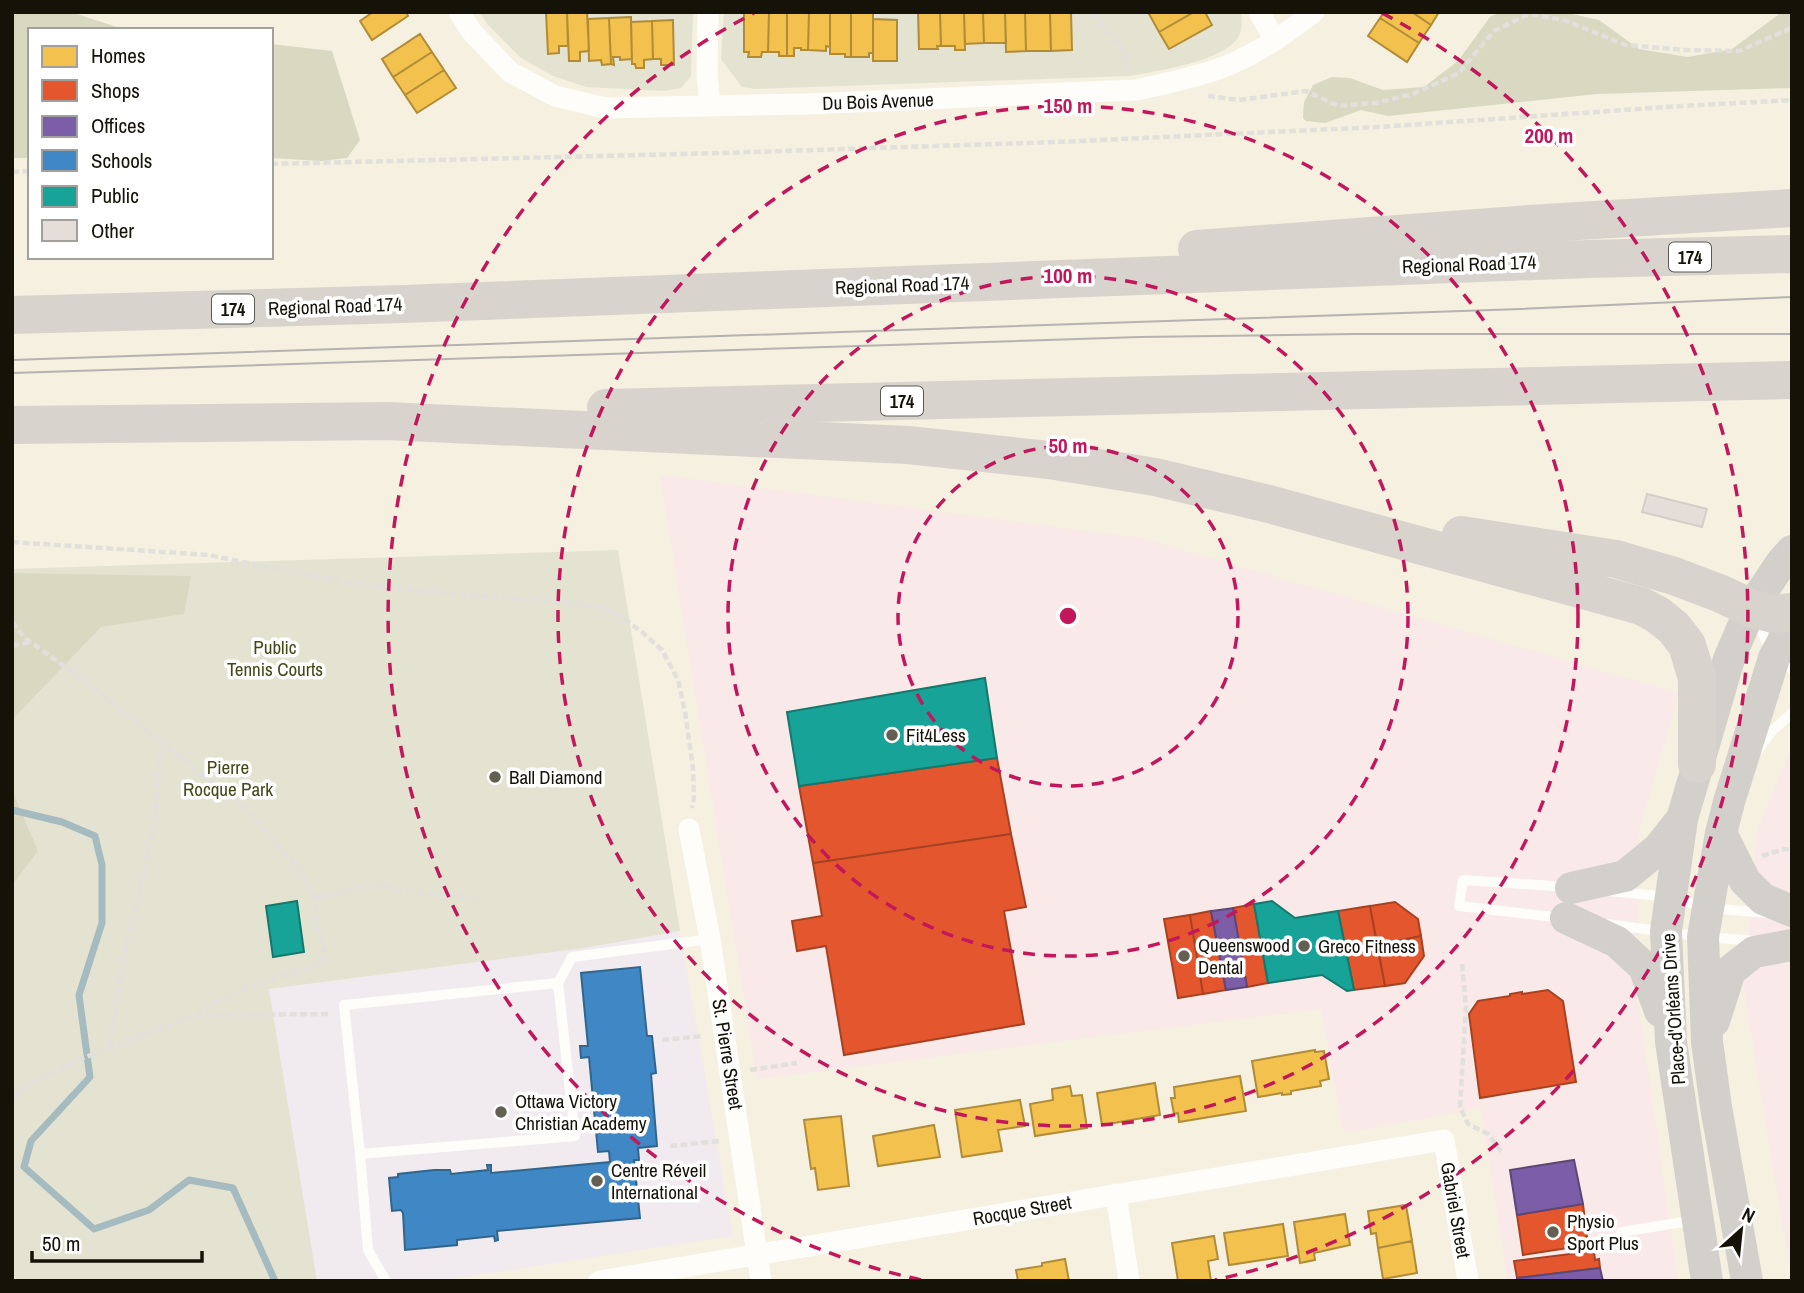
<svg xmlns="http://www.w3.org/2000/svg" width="1804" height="1293" font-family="'Archivo Narrow',sans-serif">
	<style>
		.commercial { fill: #f9e9e8 }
		.education { fill: #f1ebf0 }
		.green { fill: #e4e3d1 }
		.forest { fill: #d9d9c1 }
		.homes { fill: #f2c14e; stroke: #b08c39; stroke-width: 2 }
		.shops { fill: #e4572e; stroke: #a64222; stroke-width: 2 }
		.offices { fill: #7b5ea7; stroke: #5c4777; stroke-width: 2 }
		.schools { fill: #3f88c5; stroke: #32658c; stroke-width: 2 }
		.public { fill: #17a398; stroke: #16786c; stroke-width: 2 }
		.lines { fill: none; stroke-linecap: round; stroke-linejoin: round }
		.stream { stroke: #a5bbbf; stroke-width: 7 }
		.building { fill: #e5ddd7; stroke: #d6cdc8; stroke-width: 2 }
		.path { stroke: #e1e0db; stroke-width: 4.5; stroke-dasharray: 7 3.5; stroke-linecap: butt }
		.service { stroke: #fefdfa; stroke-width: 10 }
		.minor { stroke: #fefdfa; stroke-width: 21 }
		.secondary { stroke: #d3d0cb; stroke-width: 32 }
		.motorway { stroke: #d9d3cd; stroke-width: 38 }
		.tram { stroke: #b4b3af; stroke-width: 2 }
		.ring { fill: none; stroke: #c2185b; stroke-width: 3.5; stroke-dasharray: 12 9 }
		.poi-dot { fill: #636053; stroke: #fff; stroke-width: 2.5 }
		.labels { text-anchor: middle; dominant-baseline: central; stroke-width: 7; stroke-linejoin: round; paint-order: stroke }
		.shield { fill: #fff; stroke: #5b5951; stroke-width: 2 }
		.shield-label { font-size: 18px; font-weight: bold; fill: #151207 }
		.street-label { font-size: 19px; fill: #151207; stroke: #fff }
		.park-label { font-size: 19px; fill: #444816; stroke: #fff }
		.poi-label { font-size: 19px; fill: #151207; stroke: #fff; text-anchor: start }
		.centre { fill: #c2185b; stroke: #fff; stroke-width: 3.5 }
		.ring-label { font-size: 21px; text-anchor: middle; font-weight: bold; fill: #c2185b; stroke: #fff; stroke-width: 7; stroke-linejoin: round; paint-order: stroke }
	</style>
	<rect width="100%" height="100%" fill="#f5f0e0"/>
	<path class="commercial" d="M660,475L1141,538L1679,693L1639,830L1638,1001L1678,1281H1508L1481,1108L1344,1133L1321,1009L757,1079Z
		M1792,746V1281L1744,990L1757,832Z"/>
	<path class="education" d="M680,931L733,1236L438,1281H317L269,989L584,948Z"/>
	<path class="green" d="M479,12H546L548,53H559V46C570,46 577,52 589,51V60H601L602,65H613V57H620L621,60L632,59V63L635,64L636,68H644V60L661,59V65H674L673,21L631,22L630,17L588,19L587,12H693L691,76L681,88L665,91L586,87L553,76L521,58L488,25Z
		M724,12H744V52H749V57H761L762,52H779L794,55V48H801L802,50L826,51V46L830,47V54H845L846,57H868L869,53H873V61H897V20L873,19V13L830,12H918L938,48L937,46L1006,43V52L1072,50L1071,12H1148L1169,49L1212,25L1205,12H1241C1242,21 1243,31 1237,39C1220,62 1157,71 1129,76L755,89L742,87L721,59Z
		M618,550L680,931L584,948L269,989L317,1281H12V569Z"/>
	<path class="forest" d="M12,12H71L123,29L134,30H30V158H12Z
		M1500,12H1563L1599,20L1639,49L1688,57L1732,49L1782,12H1792V88L1597,94L1388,116L1361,110L1325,123L1306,121L1303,118L1304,102L1313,85L1332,77L1350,78L1383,90L1424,87L1458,61L1490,17Z
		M271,44L332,51L360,140L347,158L321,161L271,158Z
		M12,573L191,576L184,614L101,627L12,720Z
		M12,790L38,851L12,885Z"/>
	<path class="homes" d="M373,12H406L408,16L372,40L360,21Z
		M546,12H567L568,46H559V53L548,54Z
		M567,12H587L589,51L580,52V61H569Z
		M744,12H769L768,52H762L761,57H748L749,52H744Z
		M769,12H787V56H779V52H768Z
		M787,12H809L808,50H801V48H794V56H787Z
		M809,12H830V47L826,46V51L808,50Z
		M918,12H940L941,46H937L938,49H919Z
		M940,12H964L965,50H955V46H941Z
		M964,12H983L984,43L965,44Z
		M983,12H1005L1006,43H984Z
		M1005,12H1025L1026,51L1006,52Z
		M1025,12H1050L1051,51H1026Z
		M1050,12H1071L1072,50L1051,51Z
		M1148,12H1194L1159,32Z
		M1194,12H1205L1212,25L1169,49L1159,32Z
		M1389,12H1412L1431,25L1419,43L1380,18L1383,14L1387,16Z
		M1412,12H1439L1431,25Z
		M830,13H851V57H845V54H830Z
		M851,13H873V53H869V57H851Z
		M631,17L632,59L620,60V57H613L614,65L611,64L609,18Z
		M609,18L611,64L602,65L601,60L589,61L588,19Z
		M1380,18L1419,43L1407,62L1368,36Z
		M873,19L897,20V61H873Z
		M673,20L674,65H661V59H653L652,21Z
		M652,21L653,59L644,60V68H636L635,64H632L631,22Z
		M420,34L432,52L393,77L382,59Z
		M432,52L444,70L405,95L393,77Z
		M444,70L456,88L417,113L405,95Z
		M1315,1050V1052L1324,1051L1329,1079L1320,1081L1321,1086L1291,1091V1094L1282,1095V1093L1258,1097L1252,1061Z
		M1240,1076L1246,1111L1179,1122L1178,1113L1174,1114L1171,1098H1175L1174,1087Z
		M1155,1083L1160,1115L1102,1125L1097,1093Z
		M1070,1086L1072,1096L1082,1095L1087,1128L1035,1136L1030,1104L1053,1100L1052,1089Z
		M1020,1100L1025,1126L998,1130L1002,1151L962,1157L955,1110Z
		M841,1116L849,1186L818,1190L815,1168L811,1169L804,1120Z
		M934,1125L940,1157L878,1166L873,1136Z
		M1406,1205L1412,1241L1378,1248L1376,1233L1371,1234L1368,1211Z
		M1345,1214L1350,1245L1314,1253L1315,1260L1300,1263L1294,1222Z
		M1283,1224L1288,1256L1229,1265L1224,1233Z
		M1214,1236L1218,1259L1208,1261L1211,1281H1178L1172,1243Z
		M1412,1241L1417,1273L1383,1279L1378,1248Z
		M1065,1259L1069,1281H1018L1016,1270L1042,1266V1263Z"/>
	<path class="shops" d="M997,758L1011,834L813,863L799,786Z
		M1011,834L1026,907L1004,911L1024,1024L844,1055L826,946L797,951L792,921L822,916L813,863Z
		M1395,902L1418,919L1421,936L1377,945L1370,906Z
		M1254,904L1268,983L1247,987L1233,908Z
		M1370,906L1385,986L1354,990L1338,911Z
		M1211,911L1226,990L1203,994L1190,915Z
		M1190,915L1203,994L1178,998L1164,919Z
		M1421,936L1424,956L1405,983L1385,986L1377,945Z
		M1548,990L1563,1001L1576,1082L1480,1098L1469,1014L1478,1001L1510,996V994L1522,992V994Z
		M1583,1204L1588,1245L1523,1255L1517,1215Z
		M1594,1251L1595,1260L1599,1259L1600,1268L1517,1278L1514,1261Z"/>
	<path class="offices" d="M1233,908L1247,987L1226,990L1211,911Z
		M1574,1160L1583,1204L1517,1215L1510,1170Z
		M1600,1268L1603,1281H1517V1278Z"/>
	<path class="schools" d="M640,967L647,1036H652L656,1073L651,1074L657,1146L638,1148L639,1160H634L640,1218L497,1231L498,1240L495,1241L494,1236L457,1240V1245L405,1250L403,1213L401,1210L392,1211L389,1178L398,1177V1174L434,1170H450L451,1174L488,1170L487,1165H491V1173L610,1162L609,1151L598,1152L589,1057L581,1058L580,1046H588L581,973Z"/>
	<path class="public" d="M985,678L997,758L799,786L787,712Z
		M297,901L304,952L273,957L266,906Z
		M1272,901L1295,918L1338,911L1354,990L1347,991L1322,975L1268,983L1254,904Z"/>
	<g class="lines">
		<path class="stream" d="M12,810L62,822L95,836L102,865V923L79,995L90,1077L31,1141L24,1167L94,1229L149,1210L189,1180L233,1188L275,1281"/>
	</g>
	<path class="building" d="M1647,494L1707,509L1702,527L1642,512Z"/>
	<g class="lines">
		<path class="path" d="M1095,12L1101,25L1123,50L1129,69
			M1208,96L1239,100L1306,91L1338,106L1376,103L1413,94L1459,73L1494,31L1529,14L1564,20L1626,45L1685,50L1739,51L1787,30L1792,26
			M271,164L723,153L1057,142L1378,127L1682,106L1792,100
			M12,172L30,171
			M12,542L209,555L272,568L368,585L431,592L563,602L600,607L620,616L642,632L662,650L678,680L685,712L693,768L694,797L692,808
			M12,622L25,638L89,684L201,774L238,800L275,841L297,866L314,898L317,924L324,949L320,964C276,978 232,989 193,1016L78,1060L33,1082L12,1099
			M12,646L31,642
			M1762,856L1784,849L1792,850
			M314,898L379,884L406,891L481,899
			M1462,964L1466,1007L1460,1107L1468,1124L1488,1134L1503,1154
			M195,1015L330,1014
			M662,1040L703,1036
			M110,1046L124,957L145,868L156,810L161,743
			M750,1070L797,1063
			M670,1146L719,1141"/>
		<path class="service" d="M1756,619L1774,658L1792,669
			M1758,750L1772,731L1792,713
			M1608,891L1670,897L1708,908L1768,913
			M1563,918L1459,906L1463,880L1568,887
			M1607,924L1703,937L1758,941
			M558,983L344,1005L360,1154L575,1136L558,983L572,957L710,939
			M360,1154L368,1250L386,1281
			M1621,1232L1695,1220"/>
		<path class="minor" d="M459,12L472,32L510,72L555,96L605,108L805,104L1136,90C1165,84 1193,78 1221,68C1254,56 1286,34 1314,12
			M708,12L707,75L710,105
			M1259,12L1275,40
			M689,829L710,939L761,1281
			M1116,1194L1129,1281
			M599,1281L1444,1140L1468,1281"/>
		<path class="secondary" d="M1721,833L1745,881L1763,899L1792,911
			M1571,888L1625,876L1658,849L1681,820
			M1566,918L1617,942L1644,967L1660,1011
			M1714,1021L1730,971L1754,952L1792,945
			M1707,1281L1671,1042L1666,931L1682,819L1729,659L1751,608L1782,562L1792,551
			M1747,1281L1716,1107L1707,1042L1703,937L1721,833L1729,802L1774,658L1792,625"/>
		<path class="motorway" d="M1197,249L1529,224L1792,208
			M12,315L403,304L1588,259L1792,254
			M606,408L1792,380
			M12,425L387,421L908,445L1049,460L1155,477L1269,504L1641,606L1658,615L1674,628L1687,645L1697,678V764
			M1461,535L1616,559L1674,576L1719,593L1751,608L1773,614L1792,612"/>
		<path class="tram" d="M12,360L1521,309L1792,297
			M12,373L1140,337L1354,334H1792"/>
	</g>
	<g class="ring">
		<circle cx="1068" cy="616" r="170"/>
		<circle cx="1068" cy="616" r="340"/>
		<circle cx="1068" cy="616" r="510"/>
		<path d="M921 1280A680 680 0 0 1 754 13M1382 13A680 680 0 0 1 1215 1280"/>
	</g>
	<g class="poi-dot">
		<circle cx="892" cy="735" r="7"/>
		<circle cx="495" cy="777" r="7"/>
		<circle cx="1304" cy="946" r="7"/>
		<circle cx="1184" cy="956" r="7"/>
		<circle cx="501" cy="1112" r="7"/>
		<circle cx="597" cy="1181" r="7"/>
		<circle cx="1553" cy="1232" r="7"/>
	</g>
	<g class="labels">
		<g class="shield">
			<rect x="1669" y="242.5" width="42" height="29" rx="5"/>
			<rect x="212" y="294.5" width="42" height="29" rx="5"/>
			<rect x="881" y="386.5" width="42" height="29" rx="5"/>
		</g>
		<g class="shield-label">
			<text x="1690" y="257">174</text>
			<text x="233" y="309">174</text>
			<text x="902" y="401">174</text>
		</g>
		<g class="street-label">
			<text transform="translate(878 101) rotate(-2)">Du Bois Avenue</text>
			<text transform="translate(1469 264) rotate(-2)">Regional Road 174</text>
			<text transform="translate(902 285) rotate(-2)">Regional Road 174</text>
			<text transform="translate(335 306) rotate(-2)">Regional Road 174</text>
			<text transform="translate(1673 1009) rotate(-94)">Place-d'Orléans Drive</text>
			<text transform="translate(728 1054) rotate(81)">St. Pierre Street</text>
			<text transform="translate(1022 1210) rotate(-10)">Rocque Street</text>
			<text transform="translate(1456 1210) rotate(80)">Gabriel Street</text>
		</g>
		<g class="park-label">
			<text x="275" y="647">Public<tspan x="275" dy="22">Tennis Courts</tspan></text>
			<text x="228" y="767">Pierre<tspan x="228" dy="22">Rocque Park</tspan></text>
		</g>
		<g class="poi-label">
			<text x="906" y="735">Fit4Less</text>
			<text x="509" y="777">Ball Diamond</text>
			<text x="1198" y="945">Queenswood<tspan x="1198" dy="22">Dental</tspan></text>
			<text x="1318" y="946">Greco Fitness</text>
			<text x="515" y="1101">Ottawa Victory<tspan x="515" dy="22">Christian Academy</tspan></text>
			<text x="611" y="1170">Centre Réveil<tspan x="611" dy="22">International</tspan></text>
			<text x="1567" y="1221">Physio<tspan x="1567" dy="22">Sport Plus</tspan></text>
		</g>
	</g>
	<circle cx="1068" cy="616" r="10" class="centre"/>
	<g class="ring-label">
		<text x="1068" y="113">150 m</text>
		<text x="1549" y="143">200 m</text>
		<text x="1068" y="283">100 m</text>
		<text x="1068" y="453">50 m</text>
	</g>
	<rect width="1804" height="1293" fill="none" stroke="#151207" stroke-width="28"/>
	<rect x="28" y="28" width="245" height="231" fill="#ffffff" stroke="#a1a09c" stroke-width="2"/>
	<rect x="42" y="46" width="35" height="21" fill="#f2c14e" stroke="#a1a09c" stroke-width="2"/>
	<text x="91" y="63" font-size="21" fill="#151207">Homes</text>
	<rect x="42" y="80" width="35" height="21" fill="#e4572e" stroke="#a1a09c" stroke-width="2"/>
	<text x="91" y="98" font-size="21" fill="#151207">Shops</text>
	<rect x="42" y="116" width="35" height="21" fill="#7b5ea7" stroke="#a1a09c" stroke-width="2"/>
	<text x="91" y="133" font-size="21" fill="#151207">Offices</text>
	<rect x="42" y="150" width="35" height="21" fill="#3f88c5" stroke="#a1a09c" stroke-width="2"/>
	<text x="91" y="168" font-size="21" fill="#151207">Schools</text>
	<rect x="42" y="186" width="35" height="21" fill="#17a398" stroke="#a1a09c" stroke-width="2"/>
	<text x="91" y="203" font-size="21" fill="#151207">Public</text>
	<rect x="42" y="220" width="35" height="21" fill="#e5ddd7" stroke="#a1a09c" stroke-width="2"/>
	<text x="91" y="238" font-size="21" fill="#151207">Other</text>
	<g transform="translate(1741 1230) rotate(27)" stroke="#ffffff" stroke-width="5" paint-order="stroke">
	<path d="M0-5L12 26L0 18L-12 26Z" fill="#151207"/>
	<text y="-10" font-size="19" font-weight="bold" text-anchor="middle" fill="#151207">N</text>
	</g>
	<path d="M32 1251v10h170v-10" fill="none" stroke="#151207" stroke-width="3.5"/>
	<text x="42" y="1251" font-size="21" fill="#151207" stroke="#ffffff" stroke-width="5" paint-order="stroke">50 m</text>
</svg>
